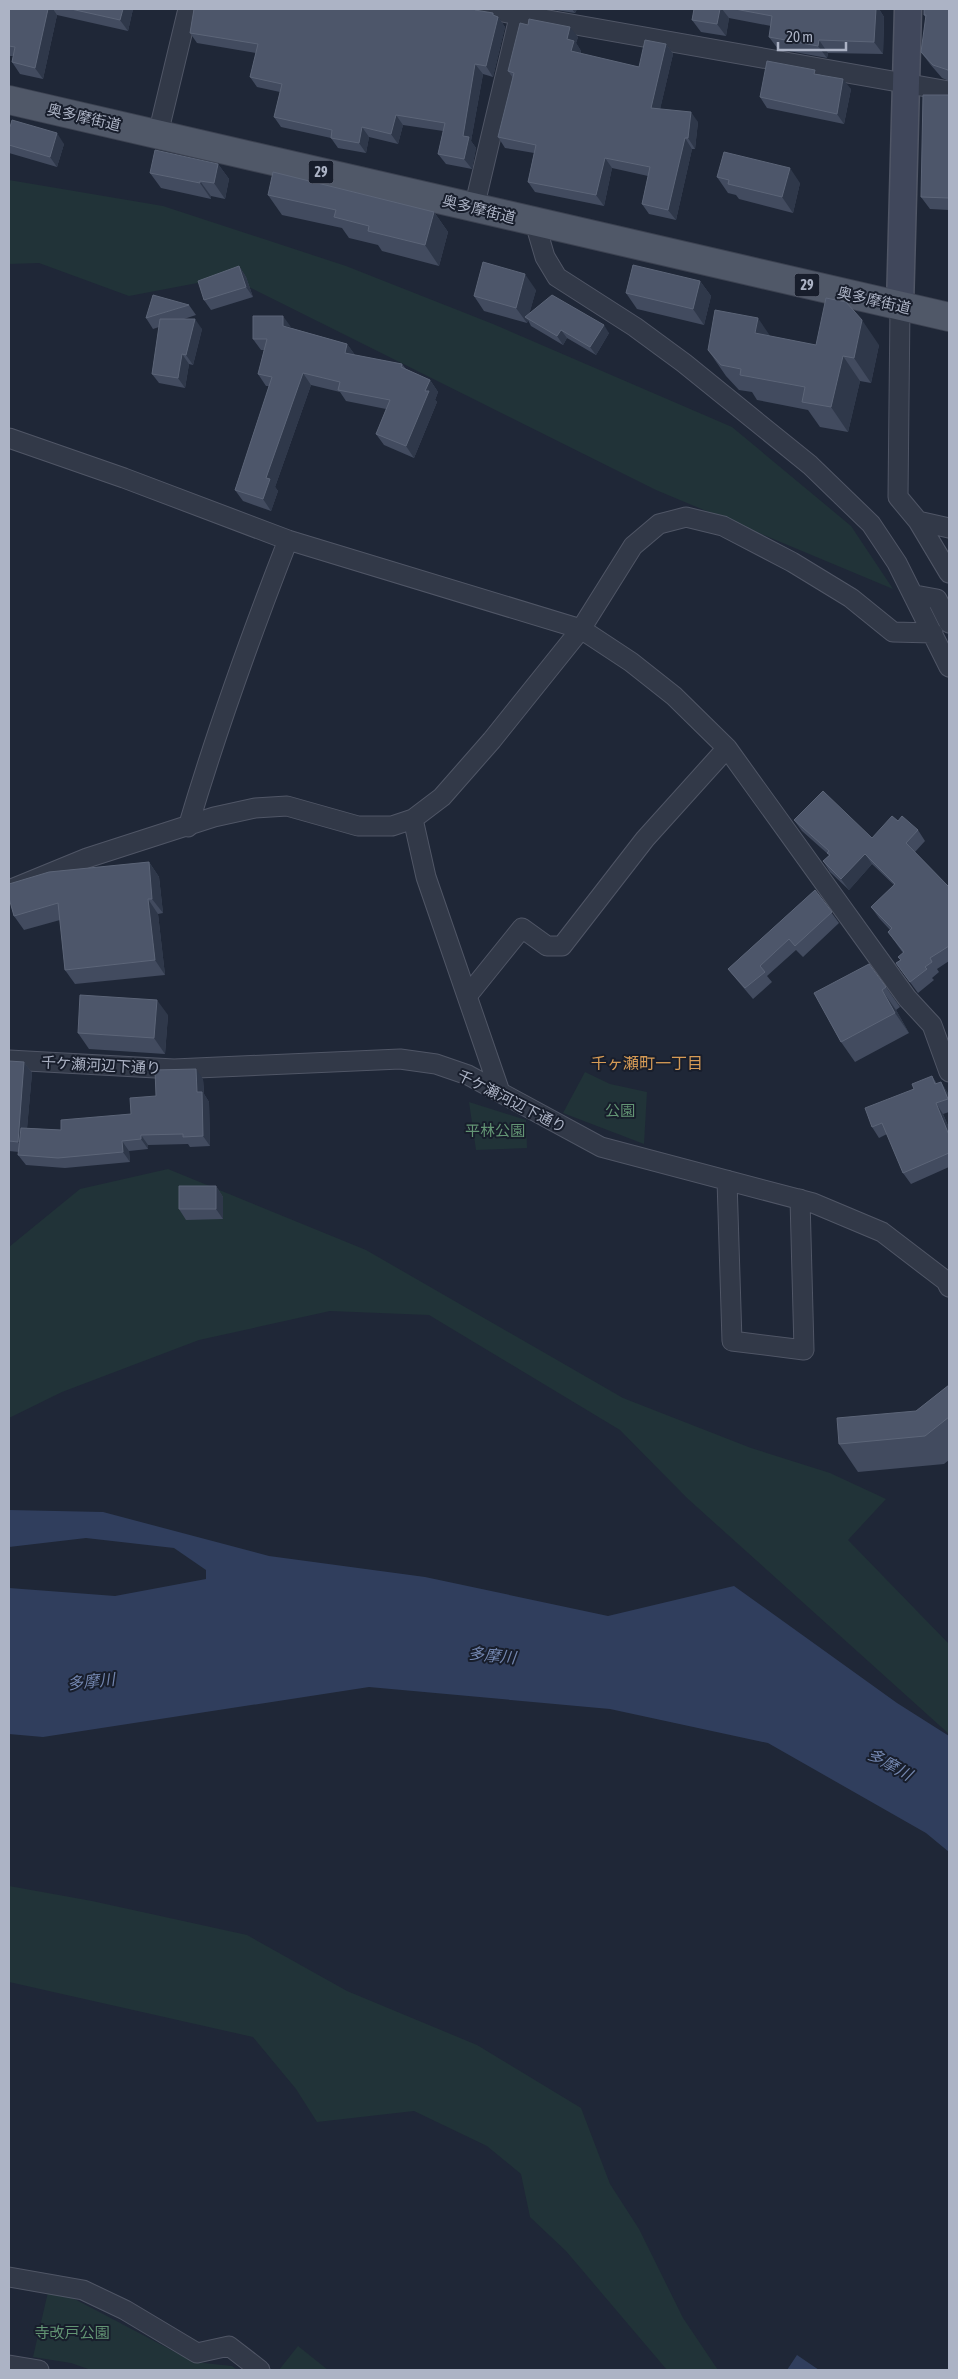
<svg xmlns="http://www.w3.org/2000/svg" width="958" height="2379" font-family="'Asap Condensed','Noto Sans JP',sans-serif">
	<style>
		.green { fill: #213338 }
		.water { fill: #303e5d }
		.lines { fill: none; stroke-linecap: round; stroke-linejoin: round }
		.street-casing { stroke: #505666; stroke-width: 21 }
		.secondary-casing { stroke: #505666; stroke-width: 29 }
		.primary-casing { stroke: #3c4251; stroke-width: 30 }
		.street { stroke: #323948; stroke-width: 19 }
		.secondary { stroke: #40475b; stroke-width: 26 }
		.primary { stroke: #505868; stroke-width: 28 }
		.wall { fill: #424b5f }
		.shaded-wall { fill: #2f384a }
		.building { fill: #4d566a; stroke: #5c6578 }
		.labels { text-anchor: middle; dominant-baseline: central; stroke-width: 4; stroke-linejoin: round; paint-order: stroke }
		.shield { fill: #181e2c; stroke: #808697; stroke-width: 1 }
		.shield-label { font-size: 14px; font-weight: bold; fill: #acb3c5 }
		.street-label { font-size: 15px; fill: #acb3c5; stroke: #181e2c }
		.park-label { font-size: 15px; fill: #639574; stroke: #181e2c }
		.neighbourhood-label { font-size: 16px; fill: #d69b55; stroke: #181e2c }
		.water-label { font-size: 16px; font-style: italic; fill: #7386af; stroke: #181e2c }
	</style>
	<rect width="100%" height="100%" fill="#1f2737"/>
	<path class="green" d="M9,180L163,206L346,266L493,324L732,427L851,526L893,589L656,490L229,277L129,296L39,263L9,264Z
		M585,1072L610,1084L647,1092L644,1144L563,1113Z
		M469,1102L526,1120L527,1148L476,1150Z
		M168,1169L366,1250L623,1398L751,1448L830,1473L886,1499L848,1540L949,1644V1734L687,1498L620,1430L429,1315L330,1311L199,1340L62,1392L9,1418V1247L80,1189Z
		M9,1886L92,1901L247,1935L347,1991L477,2045L581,2108L610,2184L639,2229L683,2318L718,2370H667L566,2251L530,2217L521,2174L487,2146L414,2111L317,2122L296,2089L253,2037L9,1982Z
		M48,2292L67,2295L194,2362L232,2366L237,2370H91L71,2363L33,2357Z
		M298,2346L328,2370H279Z"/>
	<path class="water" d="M9,1510L103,1512L269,1556L425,1577L608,1616L734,1586L897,1703L949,1736V1852L926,1833L768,1743L610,1709L369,1687L43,1737L9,1734V1588L115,1596L206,1579V1570L174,1548L86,1538L9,1547Z
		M797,2355L819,2370H787Z"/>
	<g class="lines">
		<g class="street-casing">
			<path id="street" d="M486,9L949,91
				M158,134L188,9
				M474,208L521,9
				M535,223L545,257L557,277L635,327L684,363L810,465L871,524L897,563L949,667
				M900,306L898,497L918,521L949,573
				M9,438L124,478L288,540L581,629L631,662L674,696L727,748L907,998L932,1025L949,1072
				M918,521L949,528
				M915,595L937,599L949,623
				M413,819L426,877L500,1092
				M188,827C217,729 251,635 288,540
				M9,890L87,858L214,817L255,808L287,806L358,826H392L413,819L442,797L492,740L581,629L633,546L659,524L686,517L723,526L792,562L851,598L893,632L933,633
				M468,995L522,928L547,946H562L645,839L727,748
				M9,1060L174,1069L400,1059L436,1064L468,1075L601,1147L813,1203L882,1232L946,1281L949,1287
				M727,1180L732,1341L804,1350L800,1199
				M9,2277L83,2290L125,2310L197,2353L229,2346L260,2370
				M9,2365L39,2370"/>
		</g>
		<g class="secondary-casing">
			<path id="secondary" d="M900,306L908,9"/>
		</g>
		<g class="primary-casing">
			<path id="primary" d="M9,100L949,317"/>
		</g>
		<use href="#street" class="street"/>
		<use href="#secondary" class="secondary"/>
		<use href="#primary" class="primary"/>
	</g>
	<path class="wall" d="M9,9H133L128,31L57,15L43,79L20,74L12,62L13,56H9Z
		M194,9H475V10L498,17L505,27L493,77L483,74L471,141L476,148L472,169L446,164L438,154L443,131L403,125L398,144L369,137L366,153L338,148L331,138L281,127L274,117L280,92L257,87L250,77L256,53L197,43L190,33Z
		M549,9H577L575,13Z
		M694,9H879L884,17L883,54L828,53L827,58L778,49L769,37L771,26L729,18L726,36L701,32L692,20Z
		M949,9V81L942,78L930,64L921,52L926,18L924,15Z
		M528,25L578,37L576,43L581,51V54L639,67L666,44L673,54L660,109L698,122L695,149H692L676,220L649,214L642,204L648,176L612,168L604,206L535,192L528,182L534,153L505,148L498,137L513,78L508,71Z
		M819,74L851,89L844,124L767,108L760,97Z
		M949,95V210L930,209L921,197Z
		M9,126L64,144L57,167L9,153Z
		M218,164L229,179L225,199L211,196V199L161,188L150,173Z
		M717,177L800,183L793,213L739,199L736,195L728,193Z
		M268,195L434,212L448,232L439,266L382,251L378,245L349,238L342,228L282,215Z
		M239,266L246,277L253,297L211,310L204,300Z
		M700,281L711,296L704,325L637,309L626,293Z
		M536,290L529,314L609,333L596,355L567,338L563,345L531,326L528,320L527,323L484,311L474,296Z
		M189,305L196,315L184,319L202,329L193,365L189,364L185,388L159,383L152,374L159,327L153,329L146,318Z
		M291,328L347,344L355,355L402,364L406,369L430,380L438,392L435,400L437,402L414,458L384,445L376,434L386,409L346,401L340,392L311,385L275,487L278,491L271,511L243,501L235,490L269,386H266L258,374L264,350H261L253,339Z
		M770,336L816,345H879L871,383L860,381L848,432L820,427L808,410L757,400L752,392L739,390L726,376L708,350Z
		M794,820L872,838L898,821L918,830L925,841L915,852L949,887V961L937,969L939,972L932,978L934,980L918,993L896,963L900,960L903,953L888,932L890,930L879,918L871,907L894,885L872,864L849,890L830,872L823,861L829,855L802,831Z
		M149,862L159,877L163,913L158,914L165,975L75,984L65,970L60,920L24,930L14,916Z
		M815,890L839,923L803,957L796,950L767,976L772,982L753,999L736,979L728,969Z
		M886,987L900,1007L896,1010L909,1033L855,1062L841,1042L814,993Z
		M168,1015L165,1054L89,1049L78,1033Z
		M9,1061L24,1062L32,1073L27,1128L61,1130L131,1114L156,1096L203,1079L204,1094L209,1102L210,1146L190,1147L188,1144L148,1145V1149L129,1151L130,1162L65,1168L26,1165L18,1155L19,1152L9,1151Z
		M932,1076L937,1084L941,1082L949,1096V1112L943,1114L949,1128V1167L911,1184L903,1173L887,1134L879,1138L872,1127L914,1089Z
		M216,1186L223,1197V1219L186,1220L179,1209Z
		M949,1385V1460L944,1464L858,1472L839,1444L916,1411Z"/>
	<path class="shaded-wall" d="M48,9H53L57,15L43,79L35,68Z
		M123,9H133L128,31L120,20Z
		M572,9H577L575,13Z
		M720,9H722L729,18L726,36L717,24Z
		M873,9H879L884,17L883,54L874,42Z
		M493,13L498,19V17L505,27L493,77L486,66Z
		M570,27L578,37L576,43L581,51L578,62L571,51L567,39Z
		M819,40L828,53L827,58L818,46Z
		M666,44L673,54L658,118L651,108Z
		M475,64L483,74L471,141L476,148L472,169L464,159L463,136Z
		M843,79L851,89L844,124L837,114Z
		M691,112L698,122L695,149L688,138Z
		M396,115L403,125L398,144L391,134Z
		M362,127L369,137L366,153L359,143Z
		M57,133L64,144L57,167L50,157Z
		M685,138L692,149L676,220L668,210Z
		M605,158L612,168L604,206L596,195Z
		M218,164L229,179L225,199L214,183Z
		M790,168L800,183L793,213L782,197Z
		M200,181L211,196V199L200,183Z
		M434,212L448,232L439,266L425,245Z
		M239,266L246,277L253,297L246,287Z
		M525,274L536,290L528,319L525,317L528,320L527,323L516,308Z
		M700,281L711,296L704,325L693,309Z
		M283,316L291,327L283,326Z
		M758,318L775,343L755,333Z
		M195,319L202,329L193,365L186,355Z
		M862,320L879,345L871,383L854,358Z
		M604,325L609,333L596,355L590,347Z
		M561,330L567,338L563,345L557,336Z
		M347,344L355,355L345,353Z
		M182,354L189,364L185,388L178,378Z
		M843,356L860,381L848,432L831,407Z
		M303,373L311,385L275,487L278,491L271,511L263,499L266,478Z
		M430,380L438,392L435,400L437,402L414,458L406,446L425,391Z
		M865,854L872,864L849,890L841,879Z
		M149,862L159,877L163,913L152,899Z
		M148,899L158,914L165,975L155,960Z
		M882,990L896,1010L909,1033L895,1013Z
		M157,1000L168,1015L165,1054L154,1038Z
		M24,1062L32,1073L25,1152L18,1142Z
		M196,1069L203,1079L204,1094L209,1102L210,1146L203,1136L197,1092Z
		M941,1082L948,1093L949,1096V1101Z
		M936,1103L943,1114L949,1128V1135Z
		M141,1135L148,1145V1149L141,1139Z
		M122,1141L129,1151L130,1162L123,1152Z
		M216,1186L223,1197V1219L216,1209Z"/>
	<path class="building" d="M9,9H48L35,68L12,62L15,47L9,46Z
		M71,9H123L120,20Z
		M194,9H474L475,10L493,13V15L498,17L486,66L475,64L463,136L469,137L464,159L438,154L445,123L396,115L391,134L362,127L359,143L331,138L332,130L274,117L282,84L250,77L258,44L190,33Z
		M694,9H720L717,24L692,20Z
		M735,9H876L874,42L819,40L818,46L769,37L772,16Z
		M924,9H949V73L948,70L933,65L921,52L926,15H924Z
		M529,19L570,27L567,39L574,41L571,51L639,67L645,40L666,44L651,108L691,112L688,138H685L668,210L642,204L650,167L605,158L596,195L528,182L536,145L498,137L514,73L508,71L520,23L528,25Z
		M767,61L815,70L814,74L843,79L837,114L760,97Z
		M923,95H949V198L921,197Z
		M12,120L57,133L50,157L9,145V126L10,127Z
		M155,150L218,164L214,183L200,181V183L150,173Z
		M724,152L790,168L782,197L728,184L729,180L717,177Z
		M273,172L434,212L425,245L368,231L369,226L334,217L336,210L268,195Z
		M483,262L525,274L516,308L474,296Z
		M633,265L700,281L693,309L626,293Z
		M239,266L246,287L204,300L198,281Z
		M153,295L189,305L146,318Z
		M552,295L604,325L590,347L561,330L557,336L525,317Z
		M826,298L846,302L862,320L854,358L843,356L831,407L802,402L805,387L740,375L741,369L721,365L708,350L715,310L758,318L755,333L816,345Z
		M253,316H283V326L347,344L345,353L402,364L401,367L430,380L425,391H429L406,446L376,434L390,400L338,390L340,382L303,373L266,478L270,479L263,499L235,490L272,377L258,374L267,339H253Z
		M160,319H195L186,355L182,354L178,378L152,374Z
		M823,791L872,838L892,816L898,821L902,816L918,830L906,843L949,887V946L930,958L932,962L925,967L927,969L910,982L896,963L901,960L898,957L904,952L888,932L892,928L871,907L895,884L865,854L841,879L823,861L830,855L827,853L829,851L794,820Z
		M149,862L152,899H148L155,960L65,970L58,903L14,916L9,898V884L49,872Z
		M815,890L832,912L795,946L789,939L760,966L765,972L745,988L728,969Z
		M869,964L886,987L882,990L895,1013L841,1042L814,993Z
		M80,995L157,1000L154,1038L78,1033Z
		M9,1061L24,1062L18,1142L9,1141Z
		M196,1069L197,1092H202L203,1136L183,1137V1134L141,1135V1139L122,1141L123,1152L58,1158L18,1155L21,1128L61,1130V1120L131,1114L130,1098L156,1096L155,1070Z
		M932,1076L935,1084L941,1082L948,1099L936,1103L949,1135V1153L903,1173L882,1123L872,1127L865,1108L914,1089L912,1084Z
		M179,1186H216V1209H179Z
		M949,1385V1417L925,1436L839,1444L837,1418L916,1411Z"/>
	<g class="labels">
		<g class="shield">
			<rect x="308.5" y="160.5" width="25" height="23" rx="4"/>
			<rect x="794.5" y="273.5" width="25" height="23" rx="4"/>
		</g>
		<g class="shield-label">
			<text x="321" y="172">29</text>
			<text x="807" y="285">29</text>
		</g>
		<g class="street-label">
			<text transform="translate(84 117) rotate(13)">奥多摩街道</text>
			<text transform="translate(479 209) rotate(14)">奥多摩街道</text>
			<text transform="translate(874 300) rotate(13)">奥多摩街道</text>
			<text transform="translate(101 1065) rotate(3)">千ケ瀬河辺下通り</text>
			<text transform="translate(512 1101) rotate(27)">千ケ瀬河辺下通り</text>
		</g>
		<g class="park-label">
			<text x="620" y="1110">公園</text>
			<text x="495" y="1130">平林公園</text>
			<text x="72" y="2332">寺改戸公園</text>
		</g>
		<g class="neighbourhood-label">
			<text x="647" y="1063">千ヶ瀬町一丁目</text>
		</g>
		<g class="water-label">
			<text transform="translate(492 1655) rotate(6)">多摩川</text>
			<text transform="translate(91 1681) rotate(-6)">多摩川</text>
			<text transform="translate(890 1764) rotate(29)">多摩川</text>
		</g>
	</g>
	<rect width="958" height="2379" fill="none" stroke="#acb3c5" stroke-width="20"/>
	<path d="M778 42v8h68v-8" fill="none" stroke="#acb3c5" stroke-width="2.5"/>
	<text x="786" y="42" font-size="15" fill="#acb3c5" stroke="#181e2c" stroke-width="4" paint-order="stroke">20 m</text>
</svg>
